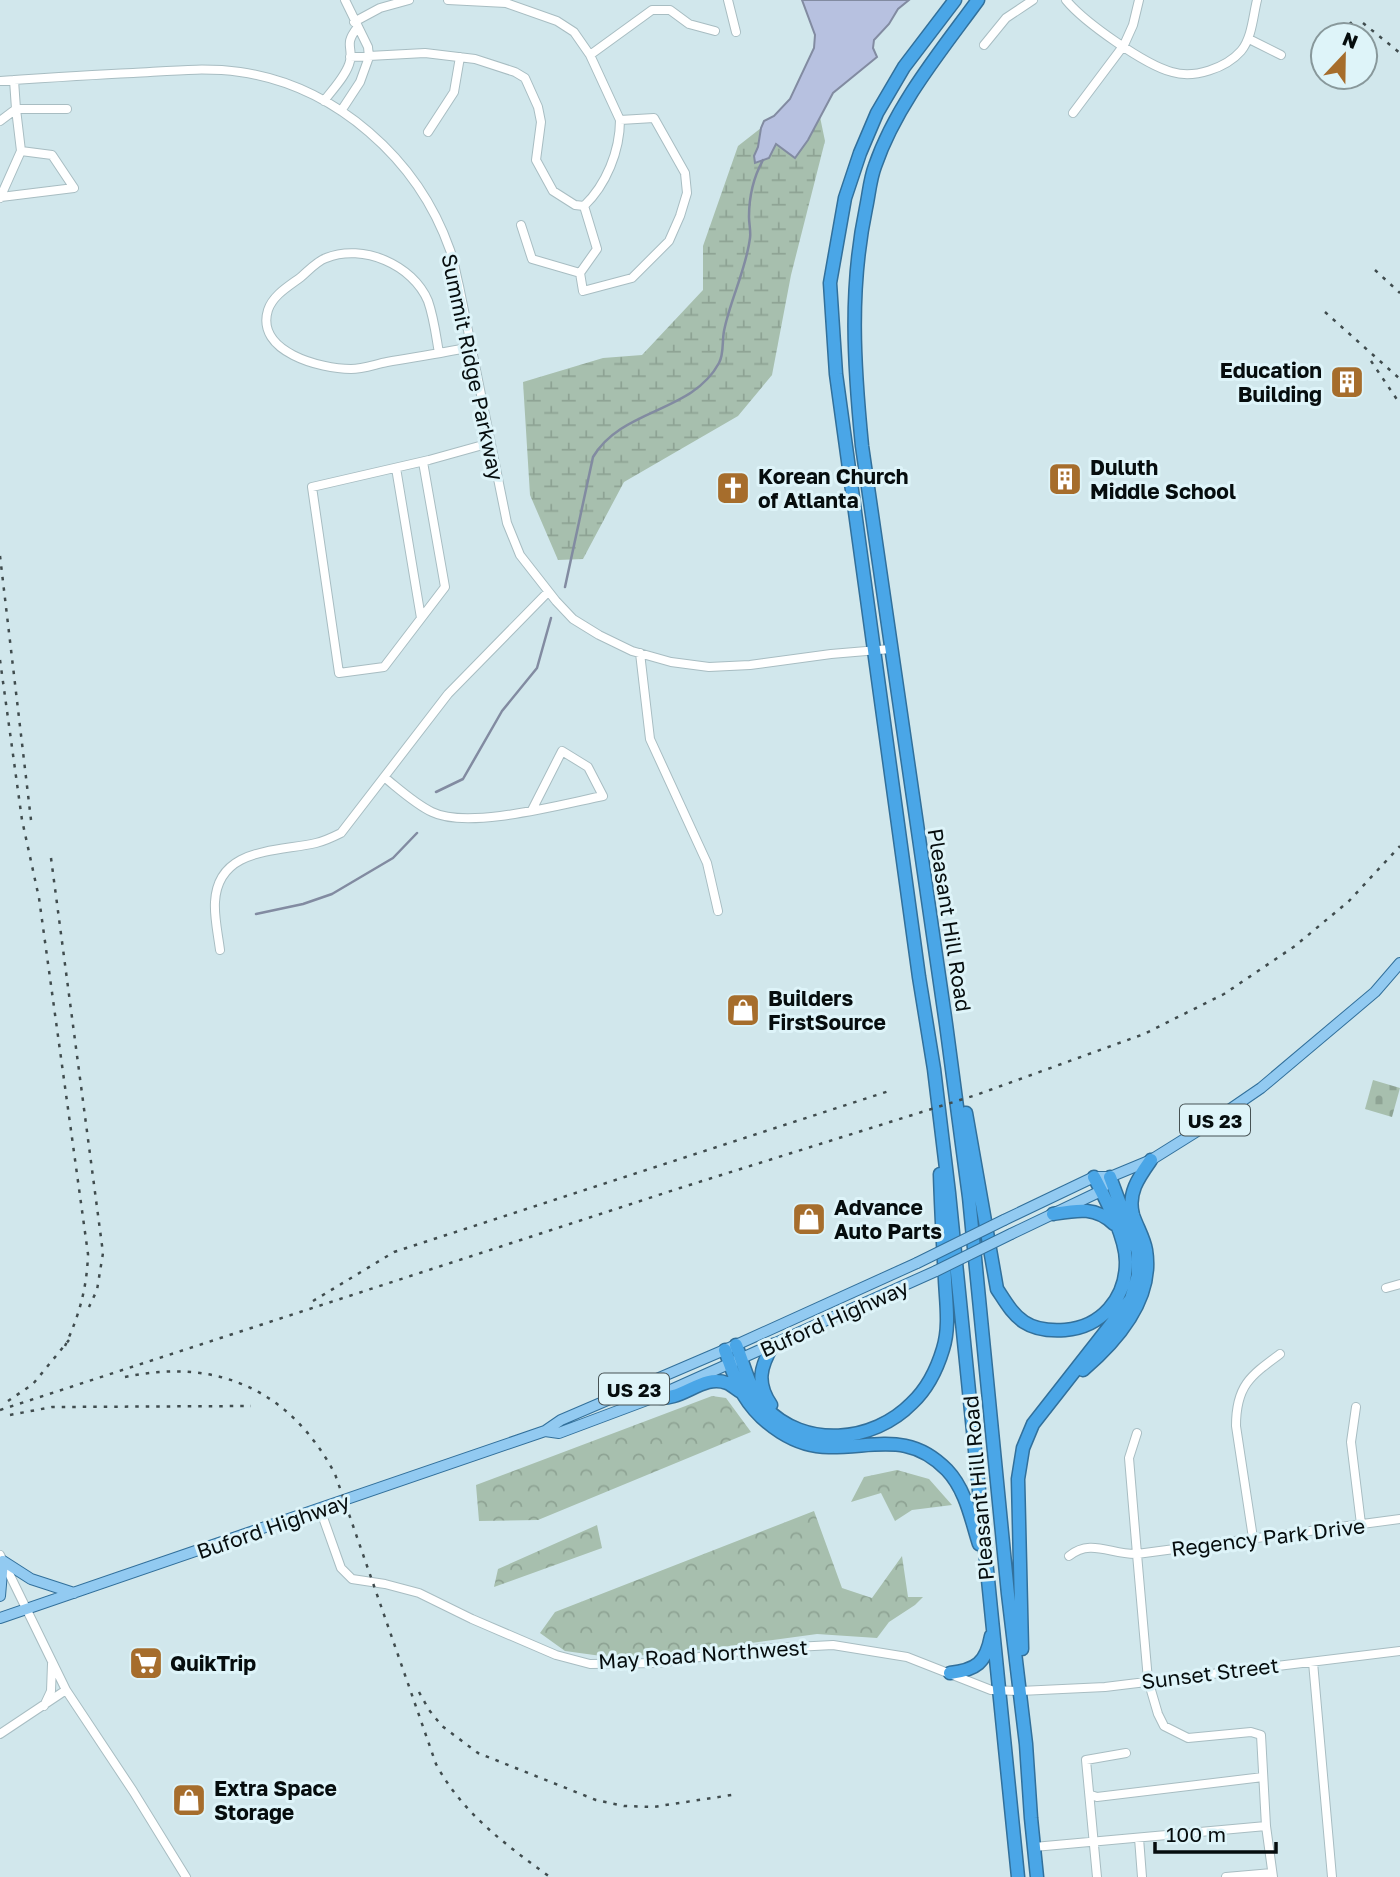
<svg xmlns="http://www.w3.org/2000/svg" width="1400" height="1877" font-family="'Golos Text',sans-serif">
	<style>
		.forest { fill: url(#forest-crowns) }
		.wetland { fill: url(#wetland-marsh) }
		.cemetery { fill: url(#cemetery-stones) }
		.water { fill: #b7c1e0; stroke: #828ba1; stroke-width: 2 }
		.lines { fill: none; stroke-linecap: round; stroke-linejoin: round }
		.stream { stroke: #828ba1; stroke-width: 2.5 }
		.minor-casing { stroke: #a8bdc2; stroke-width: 10 }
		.major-casing { stroke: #32709b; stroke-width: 12 }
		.highway-casing { stroke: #32709b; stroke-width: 15 }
		.minor { stroke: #fff; stroke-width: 8 }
		.major { stroke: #92caf1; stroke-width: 10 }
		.highway { stroke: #4aa6e7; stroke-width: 12 }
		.rail { stroke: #404c4e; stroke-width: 2.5; stroke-dasharray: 3.5 7; stroke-linecap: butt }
		.major-bridge-casing { stroke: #32709b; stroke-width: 12; stroke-linecap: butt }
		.major-bridge { stroke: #92caf1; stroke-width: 10 }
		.labels { text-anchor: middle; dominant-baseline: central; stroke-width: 6; stroke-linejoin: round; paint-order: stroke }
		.shield { fill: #def4f9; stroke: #475254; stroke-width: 2 }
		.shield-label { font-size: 19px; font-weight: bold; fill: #060d0e }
		.street-label { font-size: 21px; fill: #060d0e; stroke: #def4f9 }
		.poi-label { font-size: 21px; font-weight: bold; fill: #060d0e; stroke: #def4f9; text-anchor: start }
	</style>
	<defs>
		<pattern id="forest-crowns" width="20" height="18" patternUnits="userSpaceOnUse" patternTransform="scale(1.75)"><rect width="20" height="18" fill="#a7bfae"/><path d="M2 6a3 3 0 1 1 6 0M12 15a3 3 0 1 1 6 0" fill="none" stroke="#8ea394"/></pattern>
		<pattern id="wetland-marsh" width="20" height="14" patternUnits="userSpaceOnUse" patternTransform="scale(1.75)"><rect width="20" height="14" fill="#a7bfae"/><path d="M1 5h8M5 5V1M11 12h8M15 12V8" fill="none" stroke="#8ea394"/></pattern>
		<pattern id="cemetery-stones" width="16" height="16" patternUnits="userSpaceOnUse" patternTransform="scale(1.75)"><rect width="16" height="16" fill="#a7bfae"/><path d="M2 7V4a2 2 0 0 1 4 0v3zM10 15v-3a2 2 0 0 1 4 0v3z" fill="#8ea394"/></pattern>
	</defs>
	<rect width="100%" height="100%" fill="#d1e7ec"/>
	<path class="forest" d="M712,1396L726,1398L751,1432L538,1520L479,1521L476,1485Z
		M897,1470L929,1479L952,1505L912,1510L895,1521L881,1493L851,1502L864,1477Z
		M814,1511L842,1588L872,1598L902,1556L908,1597H923L915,1605L889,1622L877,1638L817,1634L715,1648L616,1658L565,1651L540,1633L555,1612Z
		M597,1525L602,1548L494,1587L498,1569Z"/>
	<path class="wetland" d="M820,117L825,141L791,275L772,375L738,416L624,482L583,559L558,560L530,495L523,382L603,358L642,355L703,290V246L738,146L761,128L758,147L754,156L773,152L776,143L795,158Z"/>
	<path class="cemetery" d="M1373,1080L1400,1088L1392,1117L1365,1109Z"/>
	<path class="water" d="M802,0H909L898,9L889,24L874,40L873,48L877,57L833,93L808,140L795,158L776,144L769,158L755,163L754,156L758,147L761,128L764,121L774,116L790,99L814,48L815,35Z"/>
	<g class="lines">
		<path class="stream" d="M565,587L593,457C622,408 692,413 719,363C724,354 722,341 724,331C730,300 746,270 750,238C751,231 749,224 749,217C749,197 753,178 763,160
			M436,792L463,779L502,711L537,668L551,618
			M256,914L303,904L332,894L393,858L417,833"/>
		<g class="minor-casing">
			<path id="minor" d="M448,0L506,3L557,21L574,32L590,55L620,120C620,151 606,185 584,206
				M728,0L736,32
				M1066,0C1084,22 1145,65 1172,72C1194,79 1226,68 1241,51C1252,38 1253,16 1257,0
				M354,22L380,8L409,0
				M1249,39L1281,55
				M984,45L1006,18L1033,0
				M590,55L652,10H670L689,24L715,31
				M350,57L425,53L475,59L515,72L525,78L538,107L541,122L536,160L553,191L575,205L584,206L597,249L580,273L583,291L632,278L669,241L680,216L687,193L685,173L654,118L620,120
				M0,81C44,78 89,75 133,73C169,71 204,67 240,72C336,86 418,159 450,250C454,261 456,274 459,286L507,523L520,555L556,601L573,619L599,635L632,651L671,662L709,667L750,665L831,654L890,649
				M324,101C332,90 347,75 350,61C353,46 344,45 357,28
				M341,111L360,82L369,57L368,47L345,0
				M1073,113L1124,45L1133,25L1139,0
				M0,121L16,109L14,80
				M428,132L454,92L460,57
				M1,197L74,188L52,155L21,151
				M0,198L21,151L16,109H67
				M521,225L532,259L580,273
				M439,353C436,336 434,318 428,301C413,265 363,243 326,258C317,261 308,271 301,277C289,286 273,295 268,310C255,352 321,369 351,369C363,369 376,364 387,362C415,357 443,353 471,347
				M423,462L445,587L384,667L339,673L312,487C351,478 390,469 429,460L490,443
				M396,468L421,618
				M640,653L650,739L707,863L718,911
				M384,777C399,789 415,804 432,812C468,830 563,804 603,796L588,767L562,751L532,810
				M220,950C218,934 214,917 215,902C218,847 277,852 316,843C325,841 333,837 341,833L448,694L548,592
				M1386,1288L1400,1284
				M1356,1407L1351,1442L1361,1524
				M320,1509L341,1568L352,1579L385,1584L419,1593L472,1619L556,1655L590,1664L658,1663L755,1649L833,1645L907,1657L991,1690L1020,1691L1105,1687L1400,1651
				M1253,1538L1236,1426C1236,1386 1250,1376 1280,1354
				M0,1555L66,1690L133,1791L186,1877
				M1069,1556C1091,1538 1111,1555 1137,1554L1129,1458L1137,1433
				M1313,1662L1332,1877
				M44,1706L51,1691L52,1664
				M0,1734L66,1690
				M1091,1795L1097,1797L1263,1777
				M1139,1838L1142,1877
				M1034,1847L1266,1826
				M1097,1877L1086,1760L1126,1753
				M1226,1877L1272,1873
				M1273,1877L1266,1826L1261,1735L1251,1732L1188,1738L1164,1726L1158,1714L1148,1680L1137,1554L1400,1519"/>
		</g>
		<g class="major-casing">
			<path id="major" d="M1004,1220L1094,1177H1110L1151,1160L1207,1125L1261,1088L1375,992L1400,963
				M1011,1234L1101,1191L1104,1186
				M545,1431L559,1433L655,1397L936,1271
				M3,1561L31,1579L74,1593
				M0,1596L3,1561
				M0,1618L545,1431L561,1420L736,1345L917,1263"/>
		</g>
		<g class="highway-casing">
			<path id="highway" d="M955,0L904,67L877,113L860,153L845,198L830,283L836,374L919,977L934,1069L949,1193L1018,1877
				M978,0C940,52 896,105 875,166C870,179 869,194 866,208C849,289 854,365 862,446L946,1024L969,1197L1008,1594L1026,1744L1031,1818L1037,1877
				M966,1113L997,1289C1005,1301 1012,1314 1024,1322C1036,1330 1051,1331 1065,1330C1101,1327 1126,1299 1126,1262C1126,1237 1106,1200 1094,1177
				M1053,1214C1077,1210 1095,1206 1114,1224
				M736,1345C745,1367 749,1390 765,1407C804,1449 873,1443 912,1403C928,1388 937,1369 943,1349C950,1327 946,1302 945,1280C943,1244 941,1209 940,1174
				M725,1350C730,1364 735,1381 743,1394C761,1424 796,1448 831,1447C877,1447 910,1432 947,1470C966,1490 971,1519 979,1544
				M1083,1370C1117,1341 1154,1298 1146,1250C1144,1238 1137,1227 1133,1215C1127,1193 1139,1177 1151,1160
				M655,1397C682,1403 702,1373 727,1383C732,1385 737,1390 741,1392
				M771,1405C756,1383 760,1367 773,1345
				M1022,1649L1018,1479L1023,1448L1033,1424L1131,1299L1138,1275V1252L1110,1177
				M950,1673C976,1670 986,1663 991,1636"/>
		</g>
		<use href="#minor" class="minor"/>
		<use href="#major" class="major"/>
		<use href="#highway" class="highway"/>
		<path class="rail" d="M1350,22L1360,35
			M1363,23L1400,53
			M1365,43L1370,50
			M1375,270L1400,293
			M1325,312L1400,379
			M1371,361L1400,404
			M0,556L31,820
			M0,660L22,820L39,898L88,1254C87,1288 79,1316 65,1346
			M51,858L103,1253L97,1290L89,1307
			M313,1301L394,1252L889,1091
			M125,1377C218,1357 291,1391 335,1474L436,1764C462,1813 506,1845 550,1877
			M8,1401L33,1384L69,1340
			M0,1410L680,1188L976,1095L1144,1034L1224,994L1295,946L1349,901L1400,846
			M10,1415L52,1407L251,1406
			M419,1692L429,1710L442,1726L478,1753L596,1800L624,1806L653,1807L738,1794"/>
		<g class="major-bridge-casing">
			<path id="major-bridge" d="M917,1263L1004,1220
				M936,1271L1011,1234"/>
		</g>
		<use href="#major-bridge" class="major-bridge"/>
	</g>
	<defs>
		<g id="building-square" transform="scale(1.75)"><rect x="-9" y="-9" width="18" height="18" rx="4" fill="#a66d2c" stroke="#def4f9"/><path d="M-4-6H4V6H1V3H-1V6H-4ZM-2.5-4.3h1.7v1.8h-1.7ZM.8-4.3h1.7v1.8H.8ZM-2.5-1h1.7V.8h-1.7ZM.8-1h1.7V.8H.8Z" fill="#fff"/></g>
		<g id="church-square" transform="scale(1.75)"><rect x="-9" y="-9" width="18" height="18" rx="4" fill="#a66d2c" stroke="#def4f9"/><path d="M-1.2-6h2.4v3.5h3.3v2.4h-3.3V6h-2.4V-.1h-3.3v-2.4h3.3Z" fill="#fff"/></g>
		<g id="shop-square" transform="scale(1.75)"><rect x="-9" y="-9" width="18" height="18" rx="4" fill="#a66d2c" stroke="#def4f9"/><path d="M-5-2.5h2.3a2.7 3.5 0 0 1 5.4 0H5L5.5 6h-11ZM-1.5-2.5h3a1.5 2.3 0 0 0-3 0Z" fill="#fff"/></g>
		<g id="supermarket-square" transform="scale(1.75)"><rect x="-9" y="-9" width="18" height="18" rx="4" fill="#a66d2c" stroke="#def4f9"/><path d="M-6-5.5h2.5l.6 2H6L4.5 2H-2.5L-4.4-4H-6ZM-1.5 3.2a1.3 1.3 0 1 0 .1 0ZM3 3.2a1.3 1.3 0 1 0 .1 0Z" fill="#fff"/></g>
	</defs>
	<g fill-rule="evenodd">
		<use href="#building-square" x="1347" y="382"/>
		<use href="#building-square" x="1065" y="479"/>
		<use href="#church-square" x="733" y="488"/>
		<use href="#shop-square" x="743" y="1010"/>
		<use href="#shop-square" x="809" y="1219"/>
		<use href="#supermarket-square" x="146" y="1663"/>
		<use href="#shop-square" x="189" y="1800"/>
	</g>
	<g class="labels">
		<g class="shield">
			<rect x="1180" y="1104.5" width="70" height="31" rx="5"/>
			<rect x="599" y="1373.5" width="70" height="31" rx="5"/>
		</g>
		<g class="shield-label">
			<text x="1215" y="1120">US 23</text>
			<text x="634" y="1389">US 23</text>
		</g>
		<g class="street-label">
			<text transform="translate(473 367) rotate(78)">Summit Ridge Parkway</text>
			<text transform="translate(950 920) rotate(81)">Pleasant Hill Road</text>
			<text transform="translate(834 1318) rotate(-24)">Buford Highway</text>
			<text transform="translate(978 1488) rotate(-95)">Pleasant Hill Road</text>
			<text transform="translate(273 1526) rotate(-19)">Buford Highway</text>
			<text transform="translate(1268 1537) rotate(-7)">Regency Park Drive</text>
			<text transform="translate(703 1654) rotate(-4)">May Road Northwest</text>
			<text transform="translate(1210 1673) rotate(-7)">Sunset Street</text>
		</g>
		<g class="poi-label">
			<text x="1322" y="370" text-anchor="end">Education<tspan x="1322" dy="24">Building</tspan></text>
			<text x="1090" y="467">Duluth<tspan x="1090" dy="24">Middle School</tspan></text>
			<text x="758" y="476">Korean Church<tspan x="758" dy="24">of Atlanta</tspan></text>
			<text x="768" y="998">Builders<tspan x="768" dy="24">FirstSource</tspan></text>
			<text x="834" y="1207">Advance<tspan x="834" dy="24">Auto Parts</tspan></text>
			<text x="170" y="1663">QuikTrip</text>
			<text x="214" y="1788">Extra Space<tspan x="214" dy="24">Storage</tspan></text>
		</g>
	</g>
	<g transform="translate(1344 56) rotate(22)"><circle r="33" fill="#def4f9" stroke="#88989b" stroke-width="2"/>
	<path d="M0-5L12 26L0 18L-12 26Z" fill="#a66d2c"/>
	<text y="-10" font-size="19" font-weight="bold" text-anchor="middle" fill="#060d0e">N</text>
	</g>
	<path d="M1155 1842v10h121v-10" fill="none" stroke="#060d0e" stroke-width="3.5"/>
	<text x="1166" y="1842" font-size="21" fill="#060d0e" stroke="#def4f9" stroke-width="5" paint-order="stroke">100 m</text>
</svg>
